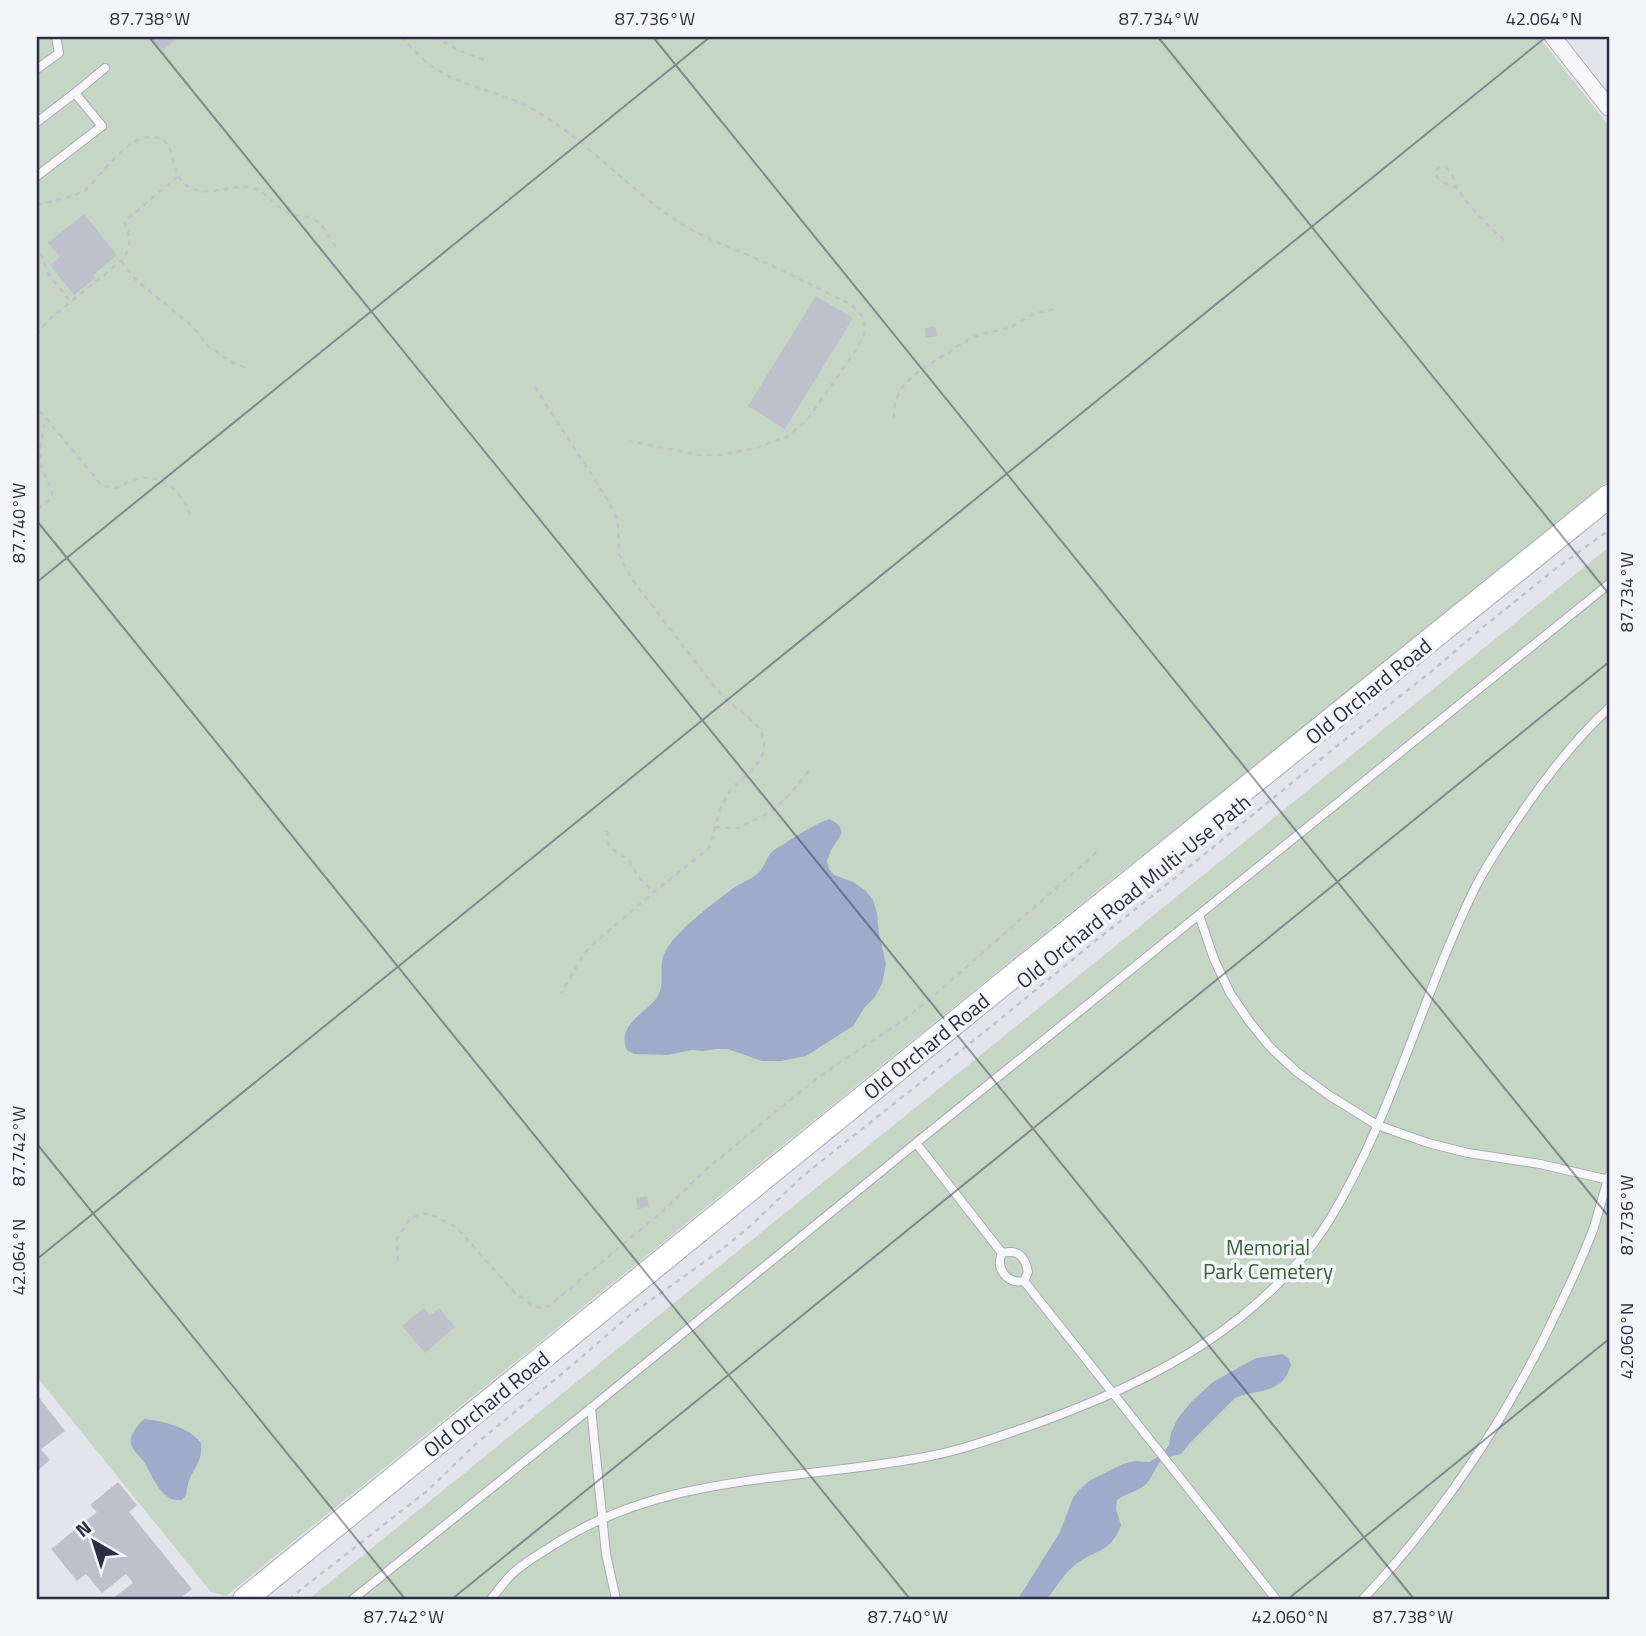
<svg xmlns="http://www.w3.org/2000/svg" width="1646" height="1636" font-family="'Titillium Web',sans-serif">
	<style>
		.green { fill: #c6d6c5 }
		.water { fill: #9fabcb }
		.building { fill: #bec0cc }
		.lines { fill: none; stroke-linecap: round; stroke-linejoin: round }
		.service-casing { stroke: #a9abb6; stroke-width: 10 }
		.minor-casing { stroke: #a9abb6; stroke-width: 18 }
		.secondary-casing { stroke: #a9abb6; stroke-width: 25 }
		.path { stroke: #c2c3cb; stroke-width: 2.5; stroke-dasharray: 5 5; stroke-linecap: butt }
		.service { stroke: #f7f7fa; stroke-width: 8 }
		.minor { stroke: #f7f7fa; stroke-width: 16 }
		.secondary { stroke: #fff; stroke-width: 23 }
		.ticks { fill: none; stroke: #2b2f44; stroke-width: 2; stroke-opacity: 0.45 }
		.labels { text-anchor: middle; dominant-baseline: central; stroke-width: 7; stroke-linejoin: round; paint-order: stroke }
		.street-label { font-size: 21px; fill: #2b2f44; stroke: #f4f5f9 }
		.park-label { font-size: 21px; fill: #386039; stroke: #f4f5f9 }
		.neatline { fill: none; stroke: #2b2f44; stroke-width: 2.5 }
		.ticks-label { font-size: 18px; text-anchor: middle; fill: #2b2f44 }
	</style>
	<rect width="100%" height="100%" fill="#e4e5ec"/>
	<path class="green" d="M37,37H1539L1609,126V480L1345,695L1112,879L226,1596L211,1592L37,1377Z
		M1609,547V1599H309L764,1230Z"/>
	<path class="water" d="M829,819C837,823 840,825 842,833L831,850L827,861L829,869L834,875L853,882L865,890L873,900L877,913L879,934L886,964L882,984L874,998L864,1008L853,1026L806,1056L781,1061H762L728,1049H716L703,1051L692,1050L667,1055L634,1054L627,1050C616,1027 643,1014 656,999C667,984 657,967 665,952C677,929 714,903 735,887C743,882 752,879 758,873C765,867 766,857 773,851C777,847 783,845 787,842C800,833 814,825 829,819Z
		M1283,1354L1288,1358L1291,1365C1282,1396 1257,1388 1235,1398L1189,1444C1188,1445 1183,1452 1182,1453C1176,1457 1167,1455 1161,1461C1155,1467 1153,1477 1146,1484C1137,1492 1126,1493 1117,1500L1116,1509L1121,1525C1111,1553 1096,1549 1076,1564C1064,1574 1056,1587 1047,1599H1018L1060,1532L1073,1498L1079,1490L1089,1481L1123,1464L1135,1461L1150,1462L1164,1452L1169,1445L1171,1433L1178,1418L1192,1401L1213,1382L1256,1358Z
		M144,1419C163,1421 189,1427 201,1443C203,1463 193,1467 188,1484C186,1492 188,1494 182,1500C161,1503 153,1476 144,1462C139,1455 129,1448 131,1438C133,1431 139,1423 144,1419Z"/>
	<path class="building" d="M149,37H175L176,38L163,51Z
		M84,214L117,255L93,275L95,278L74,295L50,265L60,257L48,243Z
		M816,296L853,318L785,429L748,406Z
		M935,326L937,336L926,338L925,328Z
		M647,1196L649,1207L638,1209L636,1198Z
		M424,1308L430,1316L439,1308L455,1327L425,1353L402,1326Z
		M37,1395L65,1431L41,1449L50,1460L37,1471Z
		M118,1482L137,1505L129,1512L192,1589L179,1599H112L133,1583L126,1574L102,1593L86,1574L77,1581L51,1549L97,1512L90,1505Z"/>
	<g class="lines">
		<g class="service-casing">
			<path id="service" d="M37,69L59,53L56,37
				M75,93L105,68
				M37,122L75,93L102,126L37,176
				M1199,915L1214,959L1230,993L1249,1021L1271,1048L1297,1072L1330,1096L1377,1125L1428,1143L1468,1153L1540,1164L1609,1180
				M916,1143L1002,1253C1019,1249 1025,1257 1028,1272L1024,1281L1276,1599
				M1002,1253C995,1269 1007,1284 1024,1281
				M591,1408L606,1554L616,1599
				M353,1599L591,1408L916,1143L1609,584
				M491,1599C497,1592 504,1582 511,1575C523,1563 540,1554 555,1544C672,1470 805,1482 935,1455C965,1449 995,1438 1024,1428C1087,1406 1149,1380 1205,1343C1252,1312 1301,1267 1330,1219C1393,1115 1422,995 1476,886C1490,859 1508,833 1525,808C1550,772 1577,737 1609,708
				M1363,1599C1444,1513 1510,1413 1560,1305C1572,1280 1584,1254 1594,1227C1599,1210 1604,1193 1609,1176"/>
		</g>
		<g class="minor-casing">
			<path id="minor" d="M1553,37L1609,108"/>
		</g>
		<g class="secondary-casing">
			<path id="secondary" d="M245,1599L1014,975L1609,496"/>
		</g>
		<path class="path" d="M401,37C412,48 423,61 436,69C466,88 503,92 534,110C589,141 631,193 685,226C708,240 733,248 757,259C788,273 818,288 848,303L857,310L863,318L865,326L864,335L854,353L807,420L787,437L756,448L719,455H699L624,440
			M434,37L465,53L485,60
			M1457,188C1447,184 1436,182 1436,171L1438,168L1445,167C1454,173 1453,182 1458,190C1471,209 1488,225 1505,241
			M37,205L75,195L85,190C100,176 128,137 149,137C176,136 170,163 178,176C180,180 185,184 189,187C208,198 232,183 253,188C266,191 275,206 287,212C297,217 309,215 318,222C325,228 331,240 337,248
			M37,244L49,275L71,302
			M121,261L135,279L193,327L208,346L231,362L248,369
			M37,335L46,322L121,261C131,250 132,236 124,222L177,177
			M535,387L609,502L616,517L618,527L619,554L624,565L634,582L714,686C718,691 723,697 728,701C747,717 776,733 759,761C751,774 737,781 729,792C724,800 717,818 715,827C713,835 713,841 709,848L654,892L590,947L583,956L561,993
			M37,401L39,410L100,483C116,494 120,484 136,479C160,472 184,493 190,515
			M894,418C893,383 919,371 946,354C955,348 964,341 974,337C985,331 999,332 1011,327C1017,324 1023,319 1030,316C1038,312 1047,311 1056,309
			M37,508L43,506L52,497C53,485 43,477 41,465C38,450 43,432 46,418
			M715,827L738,828L761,817L775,808L789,795L809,771
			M607,831L608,843L610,847L630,861L638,877L653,891
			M398,1261L397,1239L409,1220L422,1213L435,1216L456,1227L514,1292L534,1306L540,1308L549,1306L662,1212L702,1173L802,1090L834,1066L904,1020L931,998L1097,852
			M289,1599L427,1491L478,1442L569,1368L630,1315L721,1250L748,1228L804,1175L988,1029L1099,938L1200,858L1337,746L1432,671L1482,628L1554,570L1609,530"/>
		<use href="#service" class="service"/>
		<use href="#minor" class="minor"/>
		<use href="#secondary" class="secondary"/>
	</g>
	<path class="ticks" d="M149,37L1414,1599M653,37L1609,1217M1158,37L1609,594M37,521L910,1599M37,582L710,37M37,1144L405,1599M37,1259L1546,37M452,1599L1609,662M1288,1599L1609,1339"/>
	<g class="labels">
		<g class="street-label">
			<text transform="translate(1368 691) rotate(-39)">Old Orchard Road</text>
			<text transform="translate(1133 891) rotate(-39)">Old Orchard Road Multi-Use Path</text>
			<text transform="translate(926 1046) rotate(-39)">Old Orchard Road</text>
			<text transform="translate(486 1404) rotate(-39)">Old Orchard Road</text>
		</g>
		<g class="park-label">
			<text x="1268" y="1247">Memorial<tspan x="1268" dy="24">Park Cemetery</tspan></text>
		</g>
	</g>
	<rect width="1646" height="1636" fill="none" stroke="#f4f5f9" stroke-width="77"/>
	<g transform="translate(94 1542) rotate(321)" stroke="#f4f5f9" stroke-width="5" paint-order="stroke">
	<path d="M0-5L12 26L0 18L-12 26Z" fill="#2b2f44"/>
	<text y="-10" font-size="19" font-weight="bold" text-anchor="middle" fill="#2b2f44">N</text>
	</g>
	<rect x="38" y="38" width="1570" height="1560" class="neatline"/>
	<g class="ticks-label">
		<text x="150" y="25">87.738°W</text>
		<text x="655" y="25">87.736°W</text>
		<text x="1159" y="25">87.734°W</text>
		<text x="1544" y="25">42.064°N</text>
		<text transform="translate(19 523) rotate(-90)" y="6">87.740°W</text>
		<text transform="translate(1627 592) rotate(-90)" y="6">87.734°W</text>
		<text transform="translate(19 1146) rotate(-90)" y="6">87.742°W</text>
		<text transform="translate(1627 1215) rotate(-90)" y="6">87.736°W</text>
		<text transform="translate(19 1257) rotate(-90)" y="6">42.064°N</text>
		<text transform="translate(1627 1341) rotate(-90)" y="6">42.060°N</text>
		<text x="404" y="1623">87.742°W</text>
		<text x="908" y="1623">87.740°W</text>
		<text x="1290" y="1623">42.060°N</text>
		<text x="1413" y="1623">87.738°W</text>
	</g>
</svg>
